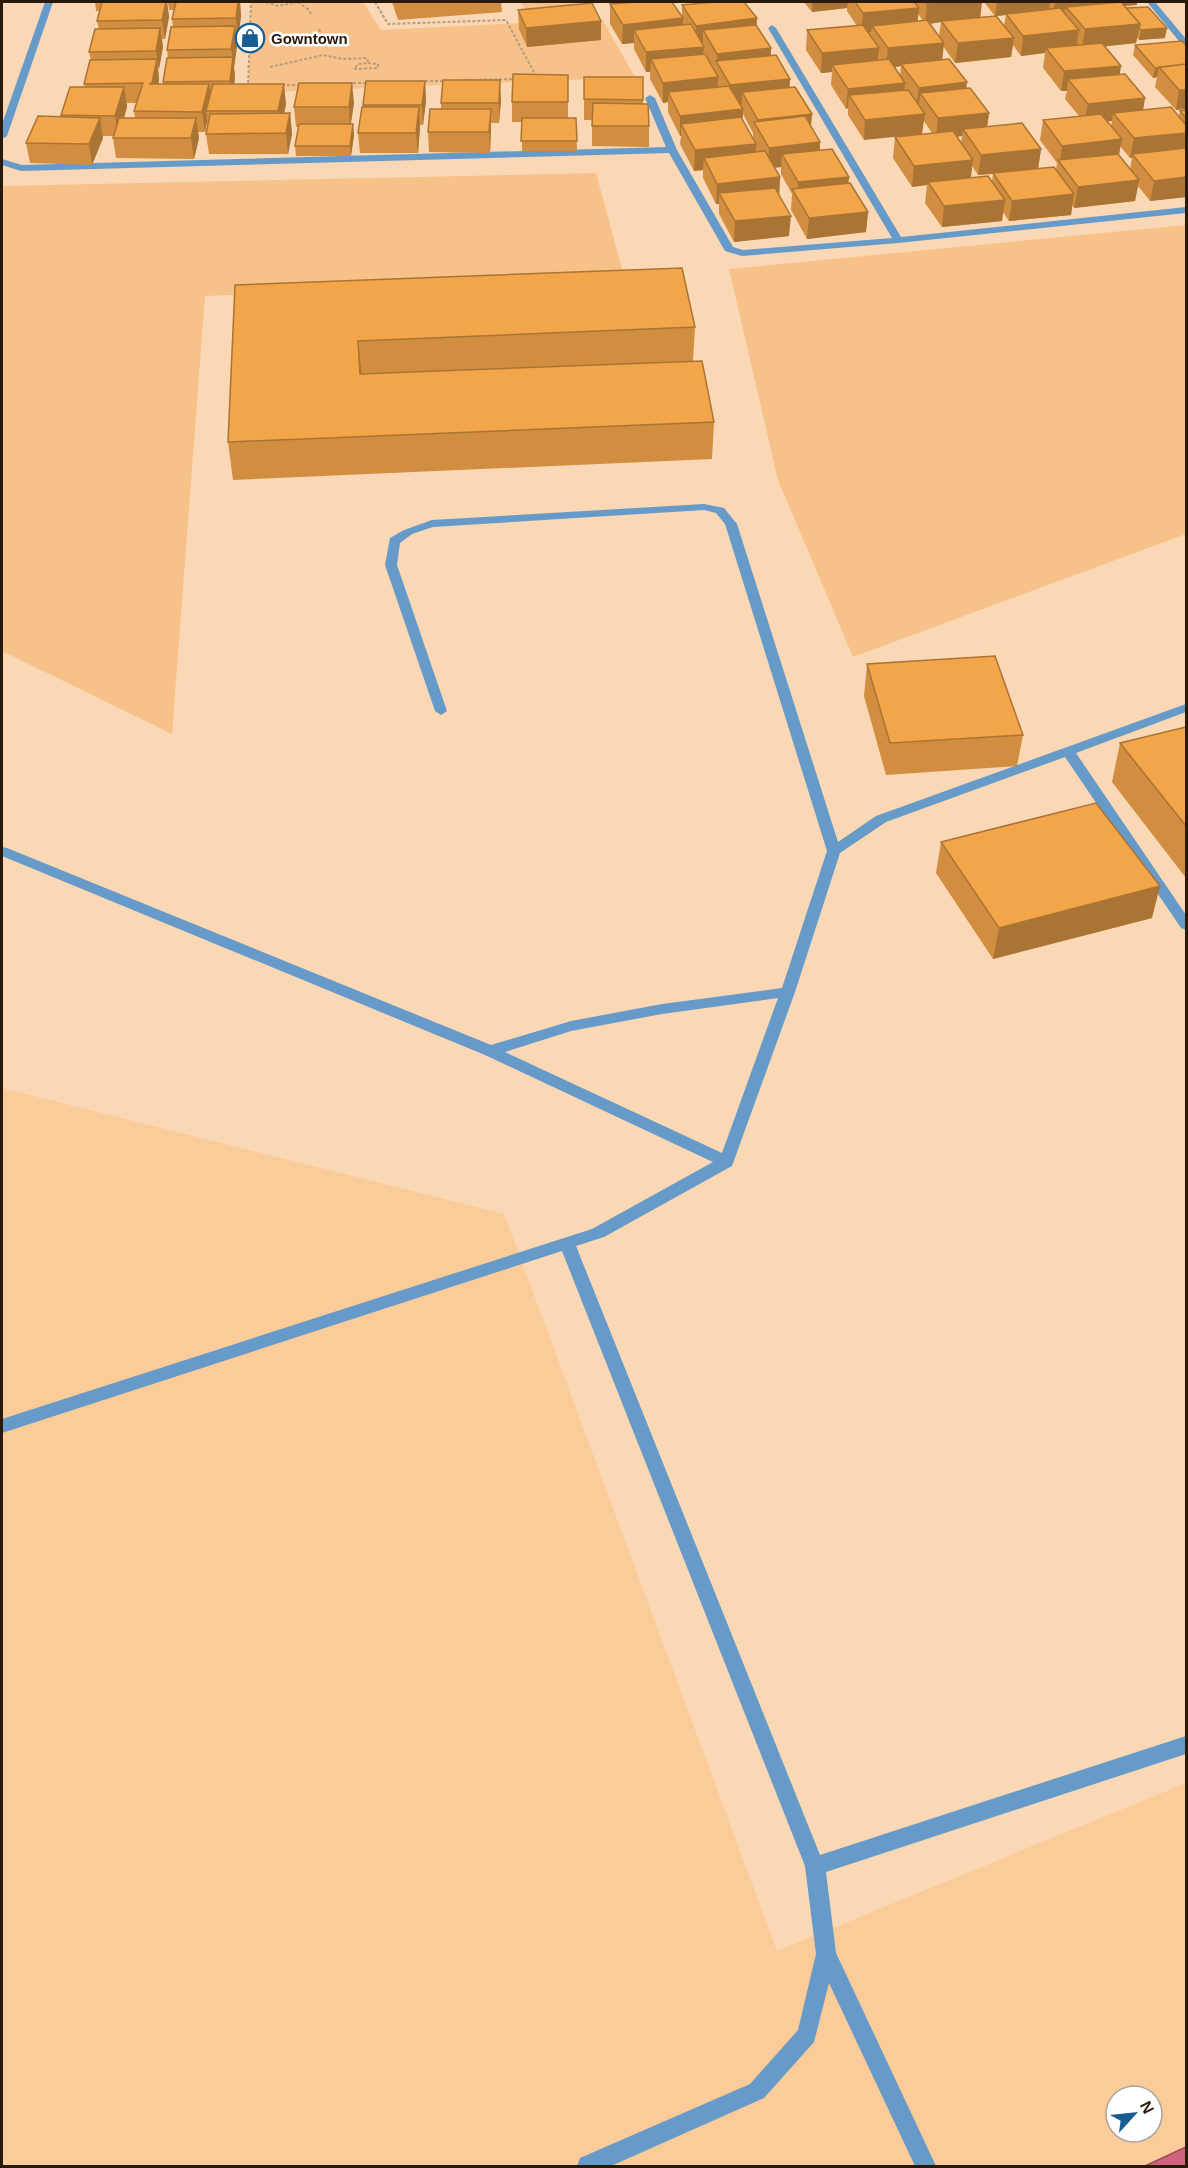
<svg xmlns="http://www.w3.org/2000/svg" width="1188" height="2168" font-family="Arial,sans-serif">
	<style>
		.built { fill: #fbcb9a; fill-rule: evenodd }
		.green { fill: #f7c18a }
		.water { fill: #d0637d; stroke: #9e4d5a; stroke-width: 1.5 }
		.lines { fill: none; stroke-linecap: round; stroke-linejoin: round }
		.path { stroke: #b89c7f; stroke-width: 2; stroke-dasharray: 3 2; stroke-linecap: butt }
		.service { fill: #669ac9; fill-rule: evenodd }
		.minor { fill: #669ac9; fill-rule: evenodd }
		.wall { fill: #d18e40; fill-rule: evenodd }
		.shaded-wall { fill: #aa7434 }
		.building { fill: #f3a54a; stroke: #aa7434; stroke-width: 1.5 }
		.labels { text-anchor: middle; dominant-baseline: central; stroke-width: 5; stroke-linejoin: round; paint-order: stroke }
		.far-poi-label { font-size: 15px; font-weight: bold; fill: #281908; stroke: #fff; text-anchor: start }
	</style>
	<rect width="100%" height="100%" fill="#fad8b6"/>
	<path class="built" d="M2,1088L504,1214L777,1951L1186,1783V2166H2ZM1116,2096H1152V2132H1116Z"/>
	<path class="green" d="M251,2H363L381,30L602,19L635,77L248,93Z
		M521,2H607L526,11Z
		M596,173L625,280L205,296L172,734L2,651V186Z
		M1186,225V534L853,657L778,480L729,269Z"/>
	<path class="water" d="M1186,2147V2166H1145Z"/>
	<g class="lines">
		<path class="path" d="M266,2L278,6L298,2
			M298,2L309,10L312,16
			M375,2L388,24L506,20L537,78
			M319,29L324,42
			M368,63L378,64V68L354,69L358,64Z
			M270,67L323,55L343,59L367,58L368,63
			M459,80L517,79
			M420,81H448
			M348,83H370
			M282,85H301
			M250,86H248L251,2"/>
		<path class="service" d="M704,504L724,508L737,524L838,842L876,816L1186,704V712L1076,753L1186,915V930L1181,928L1065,757L886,822L840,853L795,992L732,1166L604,1237L576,1246L820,1855L1186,1736V1754L826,1872L836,1953L936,2166H915L829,1983L814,2042L764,2098L611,2166H577L580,2158L750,2084L798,2030L816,1954L805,1866L562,1251L2,1433V1419L592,1229L713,1162L485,1055L2,856V847L7,848L491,1045L571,1021L662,1004L782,988L827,851L725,524L716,513L704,510L433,527L412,534L400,543L397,565L447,711L441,715L435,711L385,565L390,538L404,530L432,520ZM778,998L722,1153L505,1052L571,1031L662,1014Z"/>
		<path class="minor" d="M45,2H53L7,136L2,139V124Z
			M1147,2H1155L1186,39V47L1183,46Z
			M772,25L776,28L901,237L1186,207V213L898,243L742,256L725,251L669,153L21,171L2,165V159L22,165L666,147L645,98L650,95L655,98L677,150L733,247L743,250L892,238L768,28Z"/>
	</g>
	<path class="wall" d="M95,2H167L169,17L165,39H162L163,47L158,70L159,79V84H163L168,58L167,50L173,27L172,19L174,10H169L168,2H240L241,16L238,38H236L237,46L234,67L235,77L234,84L286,104L284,113H290L292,134L288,154H209L206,134L208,126L207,122L205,132H198L199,138L194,159L116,158L113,138L114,136H103V138L92,165L30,163L26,143L61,117V115L85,87L84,84L91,60L89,52L99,29L97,21L99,11H96ZM127,103H137L134,111L135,118H124L127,107Z
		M392,2H501L502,12L398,20Z
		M709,2H745L756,25L771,48V56L790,87L812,114L811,127L820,142V150L849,177L848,183L868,212L866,232L807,239L791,210L792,194L781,174V167L774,168L780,177L779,195L789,236L734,242L719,214V204H716L703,178V170L694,171L680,144L681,136H680L668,112V102L663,103L650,79V72H646L634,49V43L622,44L610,24V4L682,16V5ZM703,51L716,73L703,54ZM743,114L753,133V139L742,120Z
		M804,2H982L980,17L995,16L984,2H1107V3H1109L1108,2H1137V5L1124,6L1165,38L1139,40L1137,38L1136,43L1105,46L1120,74L1143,110L1179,116L1180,111L1186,110V197L1150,201L1138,186L1135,201L1074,208L1072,205L1071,215L1009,221L1003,212L1002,221L942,227L925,203L927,185L912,187L893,158L895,137L932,133L924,121L864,140L848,115V108L846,109L831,85L832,72L821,73L806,50L807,30L857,26L847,11V8L812,12ZM918,14L923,21H917ZM1006,15L1004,26L997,16ZM941,22L939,36L930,24ZM1013,45L1021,56L1045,53L1043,68L1061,91H1067L1065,99L1079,116L1043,120L1040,140L1057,163L1056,170L1038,169L1041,149L987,127L989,113L942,59L943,46L955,63L1011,57ZM901,66L900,75L895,67ZM1107,121H1112L1111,126ZM962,136L961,144L956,137ZM1120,146L1130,158H1132L1130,169L1119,155ZM972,166L978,175L993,174L992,182L971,178Z
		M518,10L601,40L527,47L519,29Z
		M1182,41L1186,109L1176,110L1155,87L1157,77L1153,78L1133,55L1135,45Z
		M568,75V118H576L577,151H522V122H512V102Z
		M584,77H643V104L649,126V147L592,146V120H584Z
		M425,81L426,101L423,125H420L418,153H360L358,133L363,105Z
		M501,100L499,123H491L490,153L429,152L428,132L441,109V103Z
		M354,103L351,124H353L354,135L351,156H296L295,146L299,127H296L294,107Z
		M235,285L695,327L693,361L714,422L712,459L233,480L228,442Z
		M867,664L1023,735L1017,766L886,775L864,696Z
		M1186,727V878L1112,782L1120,743Z
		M941,842L1152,918L993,959L936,873Z"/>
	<path class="shaded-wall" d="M166,2H167L169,17L165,39L162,20Z
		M238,2H240L241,16L238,38L236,18Z
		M812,2H848L847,8L812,12Z
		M959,2H982L980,19L941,21V22L925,24L927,4Z
		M997,2H1050L1049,11L1006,14V15L995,16Z
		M1055,2H1107V6L1066,7V10L1053,12Z
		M1114,2H1137V5L1113,7Z
		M919,8L917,27L872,26L871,32L861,33L863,13Z
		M683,18V37L634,30V43L622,44L623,25Z
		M757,18L756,38L703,30V44L695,45L696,26Z
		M601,21V40L527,47L526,28Z
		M1140,24L1136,43L1082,49L1085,29Z
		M235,26L237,46L234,67L235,77L232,101L230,81L233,59L231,49Z
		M160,28L163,47L159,70L156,51Z
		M1167,28L1165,38L1139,40L1141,30Z
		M1079,30L1076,50L1046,48L1045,53L1021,56L1023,36Z
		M1014,38L1011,57L955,63L958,43Z
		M944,43L942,62L901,64V66L886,68L888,48Z
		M704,47L703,66L651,59L650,72H646V52Z
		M771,48L770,68L717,62V54Z
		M879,48L877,67L832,65V72L821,73L822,53Z
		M157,59L159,79L155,103L149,84Z
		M1121,66L1118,86L1068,79L1067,91H1061L1064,71Z
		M1159,67L1157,77L1153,78L1155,68Z
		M718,77L717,97L668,92V102L663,103V83Z
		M790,79L789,99L742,92V104L730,105V85Z
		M500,80L501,100L499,123V103Z
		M425,81L426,101L423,125L422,105Z
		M967,82L965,102L920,93L919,107L916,108L919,88Z
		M352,83L354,103L350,127L349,107Z
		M905,83L903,103L849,95L848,108L846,109L848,89Z
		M209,84L212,104L206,111L207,122L205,132L202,112Z
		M284,84L286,104L280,131L278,111Z
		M124,87L127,107L119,136L115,116Z
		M1179,90H1186V109L1176,110Z
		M1145,98L1142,118L1113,113L1112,121L1084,124L1088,104Z
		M419,107L420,128L418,153L416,133Z
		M491,109V129L490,153L489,132Z
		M743,109L742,129L681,124V136H680V116Z
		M290,113L292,134L288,154L286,133Z
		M989,113L986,134L963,129L962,136L936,139L938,118Z
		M812,114L810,134L758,129V120Z
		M925,114L922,134L864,140L865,120Z
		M100,118L103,138L92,165L89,144Z
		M196,118L199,138L194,159L191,138Z
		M353,124L354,135L351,156L350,146Z
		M1186,133V152L1132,154V158H1130L1134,138Z
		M1122,139L1118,160L1060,163L1062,146Z
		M820,142L819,163L782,154L781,167L768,168L769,148Z
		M756,144L755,164L704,158L703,170L694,171L695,150Z
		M1041,149L1038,169L978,175L981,155Z
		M973,160L970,181L928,182L927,185L912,187L914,166Z
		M780,177L779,198L719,193V204H716L717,184Z
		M849,177L847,197H797L798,182Z
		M1186,177V197L1150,201L1154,181Z
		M1139,180L1135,201L1074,208L1078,187Z
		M1074,194L1071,215L1009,221L1012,201Z
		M1005,200L1002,221L942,227L944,206Z
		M868,212L866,232L807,239L809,218Z
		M791,216L789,236L734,242L735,221Z
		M358,341L362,378L360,374Z
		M1160,886L1152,918L993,959L999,928Z"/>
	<path class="building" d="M102,2H166L162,20L97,21Z
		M176,2H238L236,18L172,19Z
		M636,2H672L683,18L623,25L610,4Z
		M715,2H744L757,18L696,26L682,5Z
		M855,2H914L919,8L863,13Z
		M925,2H959L927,4Z
		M1121,2L1140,24L1085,29L1066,7Z
		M592,3L601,21L526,28L518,10Z
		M1148,7L1167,28L1141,30L1139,28L1140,24L1126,8Z
		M1060,8L1079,30L1023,36L1006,14Z
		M996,16L1014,38L958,43L941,21Z
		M927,20L944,43L888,48L872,26Z
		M691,24L704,47L646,52L634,30Z
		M756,25L771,48L717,54L703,30Z
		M863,25L879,48L822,53L807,30Z
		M235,26L231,49L167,50L171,27Z
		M160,28L156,51L89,52L95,29Z
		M1182,41L1186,45V64L1155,68L1135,45Z
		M1102,43L1121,66L1064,71L1046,48Z
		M705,54L718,77L663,83L651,59Z
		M776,55L790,79L730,85L716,61Z
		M233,57L230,81L163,82L167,58Z
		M157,59L152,83L149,84H209L202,112L134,111L143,83L84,84L90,60Z
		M889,59L905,83L848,89L832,65Z
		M949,59L967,82L919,88L901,64Z
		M1186,64V90H1179L1159,67Z
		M513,74L568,75V102H512Z
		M1125,74L1145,98L1088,104L1068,79Z
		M584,77H643V100L584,99Z
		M443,80H500L499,103H441Z
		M366,81H425L422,105H363Z
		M299,83H352L349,107H294Z
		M213,84H284L278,111H206Z
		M729,86L743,109L680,116L668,92Z
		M70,87H124L115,116L61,115Z
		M795,87L812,114L758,120L742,92Z
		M970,88L989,113L938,118L920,93Z
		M908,90L925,114L865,120L849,95Z
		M593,103L648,104L649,126H592Z
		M362,107H419L416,133H358Z
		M1171,107L1186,125V133L1134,138L1113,113Z
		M430,109H491L489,132H428Z
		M1186,110V118L1180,111Z
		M290,113L286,133L206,134L210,114Z
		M1101,114L1122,139L1062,146L1043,120Z
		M38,116L100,118L89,144L26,143Z
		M805,116L820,142L769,148L754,122Z
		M741,117L756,144L695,150L681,124Z
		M119,118H196L191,138H113Z
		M522,118H576L577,141H521Z
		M1022,123L1041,149L981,155L963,129Z
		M299,124H353L350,146H295Z
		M953,131L973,160L914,166L895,137Z
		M1186,148V177L1154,181L1132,154Z
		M832,149L849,177L798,182L782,154Z
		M765,151L780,177L717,184L704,158Z
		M1118,154L1139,180L1078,187L1058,160Z
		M1054,167L1074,194L1012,201L993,173Z
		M988,176L1005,200L944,206L928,182Z
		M850,183L868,212L809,218L792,189Z
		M775,188L791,216L735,221L719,193Z
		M682,268L695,327L358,341L360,374L702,361L714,422L228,442L235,285Z
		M995,656L1023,735L890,743L867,664Z
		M1186,727V826L1120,743Z
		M1096,803L1160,886L999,928L941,842Z"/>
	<defs>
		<g id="shop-ring" transform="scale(1.5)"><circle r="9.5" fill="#fff" stroke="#185d91" stroke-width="1.5"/><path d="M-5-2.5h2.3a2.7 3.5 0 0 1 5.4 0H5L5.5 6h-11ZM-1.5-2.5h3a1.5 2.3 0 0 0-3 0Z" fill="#185d91"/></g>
	</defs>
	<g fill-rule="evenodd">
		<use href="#shop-ring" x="250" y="38"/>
	</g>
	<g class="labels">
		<g class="far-poi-label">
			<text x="271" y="38">Gowntown</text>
		</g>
	</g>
	<rect width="1188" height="2168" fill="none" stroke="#281908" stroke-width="6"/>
	<g transform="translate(1134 2114) rotate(63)"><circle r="28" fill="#ffffff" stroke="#a9a39c" stroke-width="1.5"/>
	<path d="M0-4.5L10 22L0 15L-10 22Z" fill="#185d91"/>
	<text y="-9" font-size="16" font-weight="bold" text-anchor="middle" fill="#281908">N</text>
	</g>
</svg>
